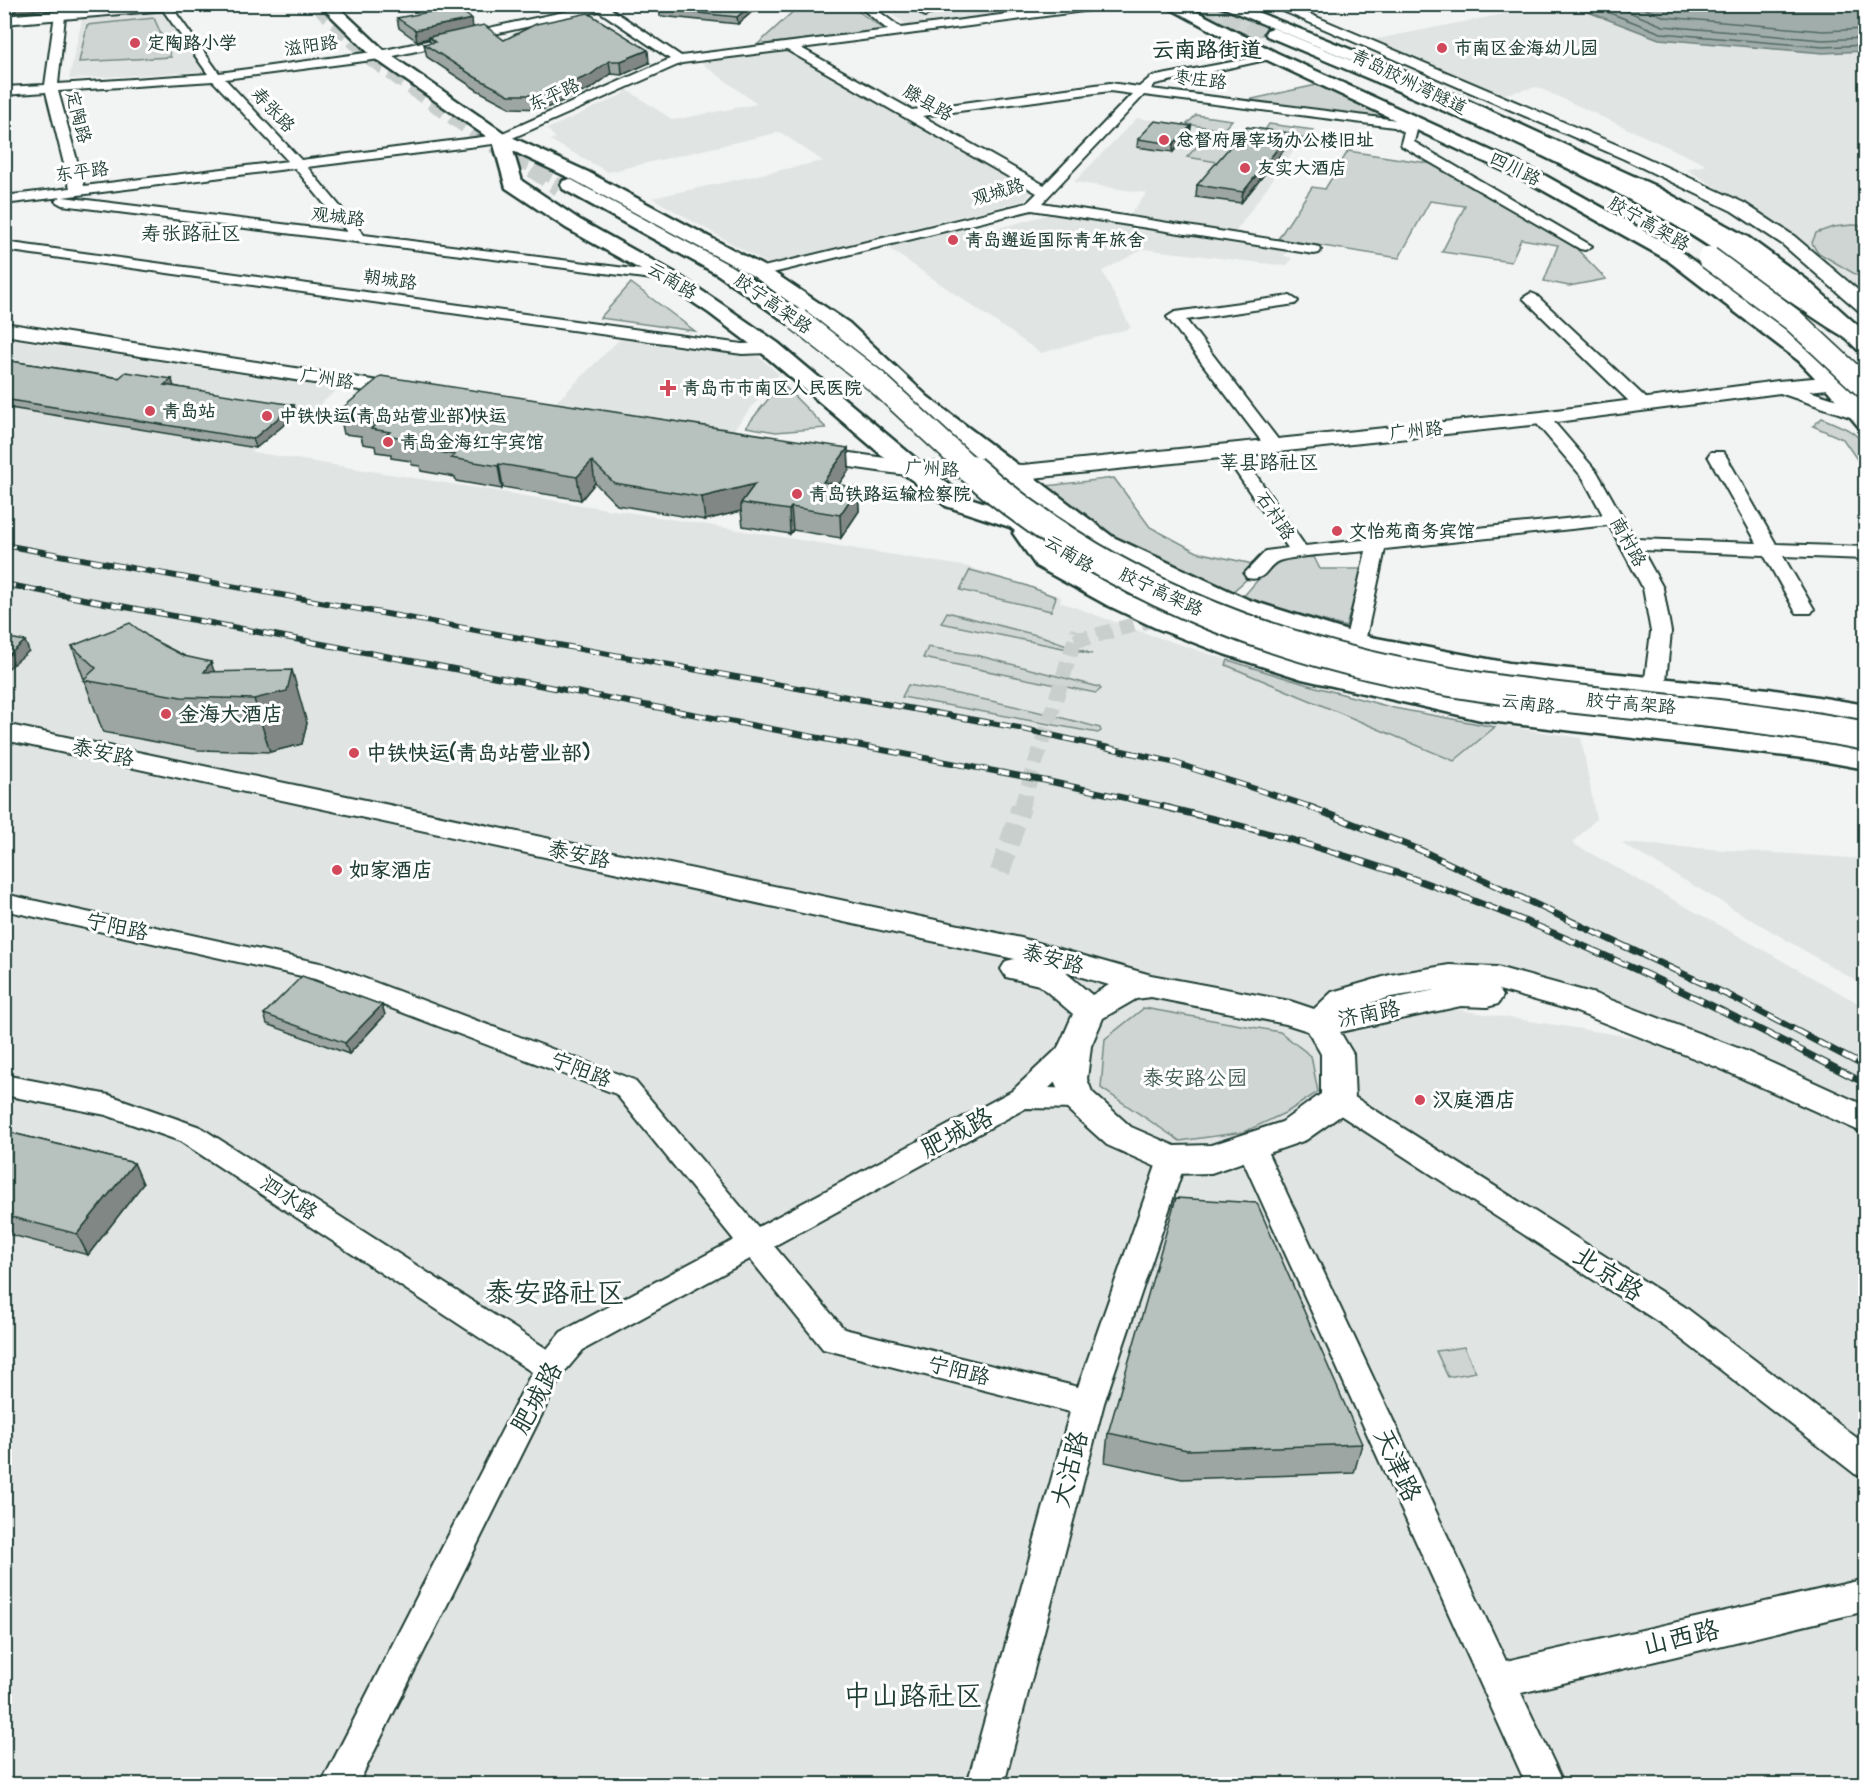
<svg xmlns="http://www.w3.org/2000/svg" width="1870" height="1789" font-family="'Architects Daughter','LXGW WenKai TC',sans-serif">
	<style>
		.built { fill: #e0e4e3 }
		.green { fill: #ced5d3; stroke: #768984; stroke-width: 1.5 }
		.water { fill: #a1adaa; stroke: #6d807b; stroke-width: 1.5 }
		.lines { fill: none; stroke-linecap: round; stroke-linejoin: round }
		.shore { stroke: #536a63; stroke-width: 1.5 }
		.pedestrian-tunnel-far1 { stroke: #c8cfcd; stroke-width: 15; stroke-dasharray: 15 8; stroke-linecap: butt }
		.pedestrian-tunnel { stroke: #c8cfcd; stroke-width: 20; stroke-dasharray: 20 10; stroke-linecap: butt }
		.secondary-tunnel { stroke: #c8cfcd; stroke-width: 17; stroke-dasharray: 17 8; stroke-linecap: butt }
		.trunk-tunnel { stroke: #c8cfcd; stroke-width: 17; stroke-dasharray: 17 8; stroke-linecap: butt }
		.minor-casing { stroke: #1f3d34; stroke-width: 4 }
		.tertiary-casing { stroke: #1f3d34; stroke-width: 4 }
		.secondary-casing { stroke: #1f3d34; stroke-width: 5 }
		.primary-casing { stroke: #1f3d34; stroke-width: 5 }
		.trunk-casing { stroke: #1f3d34; stroke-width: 5 }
		.minor { fill: #fff; fill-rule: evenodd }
		.tertiary { fill: #fff; fill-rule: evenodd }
		.secondary { fill: #fff; fill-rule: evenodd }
		.primary { fill: #fff; fill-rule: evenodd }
		.trunk { fill: #fff; fill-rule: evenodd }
		.rail-far1-casing { stroke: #1f3d34; stroke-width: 6 }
		.rail-casing { stroke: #1f3d34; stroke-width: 7 }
		.rail-far1 { stroke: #fff; stroke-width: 4; stroke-dasharray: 11; stroke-linecap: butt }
		.rail { stroke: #fff; stroke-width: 4.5; stroke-dasharray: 14; stroke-linecap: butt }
		.trunk-bridge-far1-casing { stroke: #1f3d34; stroke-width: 25; stroke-linecap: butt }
		.trunk-bridge-casing { stroke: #1f3d34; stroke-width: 32; stroke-linecap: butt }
		.trunk-bridge-far1 { stroke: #fff; stroke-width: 22 }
		.trunk-bridge { stroke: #fff; stroke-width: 28 }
		.wall { fill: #9da6a3; stroke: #1f3d34; stroke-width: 1.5 }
		.shaded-wall { fill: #808784; stroke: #1f3d34; stroke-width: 1.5 }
		.building { fill: #b7c1bd; stroke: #1f3d34; stroke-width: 1.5 }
		.poi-dot { fill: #d1495b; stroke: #fff; stroke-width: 2 }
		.labels { text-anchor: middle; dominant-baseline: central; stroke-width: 6; stroke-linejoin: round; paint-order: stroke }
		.far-poi-label { font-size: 18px; font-weight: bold; fill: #1f3d34; stroke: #fff; text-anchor: start }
		.far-street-label { font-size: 18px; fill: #1f3d34; stroke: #fff }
		.far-quarter-label { font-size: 20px; fill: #1f3d34; stroke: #fff }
		.poi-label { font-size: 21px; font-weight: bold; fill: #1f3d34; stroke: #fff; text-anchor: start }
		.street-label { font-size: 21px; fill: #1f3d34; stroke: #fff }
		.park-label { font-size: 21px; fill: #425b54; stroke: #fff }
		.far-district-label { font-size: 22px; font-weight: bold; fill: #1f3d34; stroke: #fff }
		.near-street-label { font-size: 26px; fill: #1f3d34; stroke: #fff }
		.near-quarter-label { font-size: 28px; fill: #1f3d34; stroke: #fff }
	</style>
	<rect width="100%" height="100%" fill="#f2f3f3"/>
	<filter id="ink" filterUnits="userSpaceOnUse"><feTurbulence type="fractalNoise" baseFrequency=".0167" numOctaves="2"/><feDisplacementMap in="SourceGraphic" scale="12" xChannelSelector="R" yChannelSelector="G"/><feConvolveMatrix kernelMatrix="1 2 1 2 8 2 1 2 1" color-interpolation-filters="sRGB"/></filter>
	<g filter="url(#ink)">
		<path class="built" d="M1560,4L1823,53L1865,51V294L1794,235L1686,169L1707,165L1537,87L1504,94L1372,40L1549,5Z
			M878,5H1063L909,26Z
			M172,8L211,71L69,79L83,15Z
			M792,52L1033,189L1026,200L768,264L652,198L823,161L780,132L608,172L550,140L556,138L547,129L624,94L626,89L673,120L757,104L699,61Z
			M1137,118L1300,141L1231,238L1290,247L1284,256L1292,258L1287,266L1144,249L1102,271L1131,328L1041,353L887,247L975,227L984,232L1058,212L1126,219L1147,193L1074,182Z
			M622,337L759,357L779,374L733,430L555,403Z
			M4,338L338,389L306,416L297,414L252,452L969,567L1061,597L1060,602L1142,632L1300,684L1393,709L1581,738L1596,819L1572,843L1865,1007V1113L1755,1063L1645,1017L1531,978L1483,972H1428L1339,991L1707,1049L1865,1121V1784H5V742L217,768L5,725Z
			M1621,843L1865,859V986Z"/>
		<path class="green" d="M800,5H849L885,30L757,45Z
			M1182,5H1209L1278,31L1252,37Z
			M154,18L171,57L79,62L87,25Z
			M1321,84L1389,117L1381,119L1243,101Z
			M1196,115L1232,120L1223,130L1187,124Z
			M1269,124L1314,130L1307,139L1263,133Z
			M1210,133L1245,138L1223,163L1187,157Z
			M1348,151L1434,164L1575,247L1606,279L1569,286L1544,281L1558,245L1521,239L1511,262L1442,252L1465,206L1430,201L1399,258L1278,239L1312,187L1325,189Z
			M1852,225L1865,226V280L1817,252L1812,243L1816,233L1833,227Z
			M631,283L695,331L600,318Z
			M781,383L826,428L776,432L746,427Z
			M1822,418C1855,433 1866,432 1865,471L1843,439L1813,426Z
			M1114,478L1150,527L1197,552L1262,566L1232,592L1110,537L1046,486Z
			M1314,557L1320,569H1362L1346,627L1242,598L1276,559Z
			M970,570L1025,585L1056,597L1051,611L960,590Z
			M947,612L1044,637L1092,654L941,623Z
			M928,647L980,656L1099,687L1101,689L1096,693L923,658Z
			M1228,660L1305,684L1394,708L1495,727L1454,761L1226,665Z
			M908,685C972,696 1037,710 1100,728L1101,731L1098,733L902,697Z
			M1144,1008L1280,1032L1311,1056L1318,1092L1287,1112L1244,1132L1180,1141L1101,1088L1105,1039Z
			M1464,1347L1476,1372L1448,1377L1436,1351Z"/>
		<path class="water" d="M1579,4L1865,5V51L1823,53L1659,39L1575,7Z"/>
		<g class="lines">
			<path class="shore" d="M1587,4L1661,33L1823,47L1866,45
				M1610,4L1663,26L1823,40L1866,38
				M1634,4L1665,17L1823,31L1866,29"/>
			<path class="pedestrian-tunnel-far1" d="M1075,641L1166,616
				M1021,808L1078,630"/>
			<path class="pedestrian-tunnel" d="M1000,872L1021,807"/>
			<path class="secondary-tunnel" d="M512,155L559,188"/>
			<path class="trunk-tunnel" d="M318,4L372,58L489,142L570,185
				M1201,4L1273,33"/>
			<g class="minor-casing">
				<path id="minor" d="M156,4L171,6L219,73L380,51L592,6L591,4H623L611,9L681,56L888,30L856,4H869L901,28L1084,4H1119L1114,7L801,48L912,110L1110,83L1139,87L1151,77L1275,54V58L1155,84L1151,89L1397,120L1417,117L1419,120L1417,123L1409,125L1417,130L1414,142L1592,246L1585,250L1580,249L1402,146L1401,143L1404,132L1394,127L1144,95L1042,203L1314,246L1319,247L1321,250L1319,253L1314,254L1032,210L760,276L755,275L753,272L755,269L1027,203L1037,193L787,50L682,63L501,143L307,167L364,235L673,274L675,277L668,281L62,205L55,201L61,197L4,204V196L70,188L46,92L4,95V87L45,85L55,14H63L65,16L58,84L208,74L163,10ZM599,11L670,59L498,135L301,160L225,79L380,59ZM213,81L288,161L84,186L58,91ZM1110,91L1132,94L1044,185L922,116ZM295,168L347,232L63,197L78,195Z
					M908,4H921L931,13L925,16Z
					M1298,4H1321L1288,13L1282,10Z
					M4,242L742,344L770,343L778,348L770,353L742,354L4,250Z
					M1531,293L1536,295L1649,401L1651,405L1649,409H1637L1526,301L1523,298Z
					M1290,296L1298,301L1295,304L1186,320L1283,446L1280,450H1268L1167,317L1175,312Z
					M1541,413L1547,414L1597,472L1635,539L1757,543L1708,456L1711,452H1723L1726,456L1776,544L1866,547V559L1783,556L1814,609L1811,613H1797L1794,609L1764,555L1642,550L1663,588L1671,632L1663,710L1660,715L1652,716L1644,715L1641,710L1651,632L1643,588L1609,525L1385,549L1365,642L1362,646H1348L1345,642L1366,551C1339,554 1309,554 1282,560C1266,563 1268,583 1247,578L1244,574L1266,551L1288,548L1221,450L1224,446H1236L1305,546L1603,515L1583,478L1532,418L1535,414Z
					M4,894L329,965L634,1080L758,1227L1012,1091L1057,1049L1065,1035L1074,1032L1083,1035L1087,1042L1075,1063L1049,1088L1078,1089L1088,1092L1091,1099L1088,1106L1078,1109L1026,1108L774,1246L844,1329L1078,1387L1158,1160L1162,1152L1172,1149L1182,1152L1186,1160L1104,1403L1004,1784H967L1070,1412L823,1349L750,1259L583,1350L561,1376L358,1784H321L532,1372L180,1141L106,1115L4,1095V1075L109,1095L200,1127L547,1349L561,1332L734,1240L616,1094L315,979L4,910Z
					M1338,1090L1348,1093L1685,1307L1866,1445V1478L1855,1474L1663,1325L1328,1107L1324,1100L1328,1093Z
					M1250,1134L1260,1137L1264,1145L1506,1661L1866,1579V1611L1521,1693L1564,1784H1526L1236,1145L1240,1137Z"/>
			</g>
			<g class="tertiary-casing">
				<path id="tertiary" d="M136,4H196L190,8L4,24V16Z
					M1267,4H1286L1636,153L1744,203L1794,236L1866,297V313L1859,311L1782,244L1732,211L1624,159Z
					M4,323L411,386L418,388L421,392L418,396L411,398L4,335Z
					M1860,374L1866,375V385L1809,391L1866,409V419L1859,420L1780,393L1541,424L1023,479L913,476L808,461L800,459L797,454L800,449L808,447L913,462L1023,465L1541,412L1778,381Z
					M14,726L1021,938L1151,975L1290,1001L1314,1009L1332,992L1390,975L1449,965L1497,967L1595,994L1743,1050L1866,1106V1134L1719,1068L1574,1011L1499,990L1503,996L1498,1004L1487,1007L1461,1006L1340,1032L1353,1054L1355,1100L1350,1109L1306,1140L1211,1173L1172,1174L1107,1145L1066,1108L1053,1079L1059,1046L1073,1014L1039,985L1006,977L1001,969L1006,961L1015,959L14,742L4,743V727ZM1065,972L1109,985L1092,995ZM1435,990L1363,1005L1391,997ZM1151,997L1286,1024L1308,1031L1321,1054V1094L1282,1122L1211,1145L1175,1146L1131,1127L1092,1092L1087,1079L1091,1046L1103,1018L1136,999Z"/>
			</g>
			<g class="secondary-casing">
				<path id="secondary" d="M319,4H335L386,52L507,135L588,172L767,268L849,323L928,397L1113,537L1249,600L1360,635L1509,663L1769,689L1866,705V723L1769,707L1509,681L1355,650L1229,612L1095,547L912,407L833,333L753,276L574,180L513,151L522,181L580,220L675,273L723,305L778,343L922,464L964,496L1028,517L1060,538L1064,543L1060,548L1052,551L1054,554L1125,592L1129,598L1125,604L1115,606L1105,604L1036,566L1013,533L1015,531L1010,527L946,506L904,474L762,353L709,313L661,281L566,228L506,188L493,141L374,58Z
					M1831,374L1839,376L1866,406V428L1858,426L1820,381L1823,376Z"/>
			</g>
			<g class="primary-casing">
				<path id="primary" d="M1162,4H1182L1277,53L1544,175L1680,251L1815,351L1842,381L1839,386L1831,388L1823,386L1799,361L1666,259L1530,183L1265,59Z
					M1215,4H1237L1392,66L1653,185L1749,238L1807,280L1866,333V351L1858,350L1793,288L1735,246L1639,193L1380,72Z"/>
			</g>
			<g class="trunk-casing">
				<path id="trunk" d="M1273,28L1483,115L1633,186L1705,226L1862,328L1865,333L1862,338L1854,340L1846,338C1785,301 1729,256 1668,221C1540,148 1403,93 1267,36L1265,33L1267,30Z
					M570,179L731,266L806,315L809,320L806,325L798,326L790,325L717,274L563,189L561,185L563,181Z
					M1115,590L1244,642L1319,666L1481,702L1811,741L1866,751V769L1811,759L1481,720L1302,679L1224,654L1156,628L1105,604L1101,598L1105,592Z"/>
			</g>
			<use href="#minor" class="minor"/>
			<use href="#tertiary" class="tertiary"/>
			<use href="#secondary" class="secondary"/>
			<use href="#primary" class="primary"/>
			<use href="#trunk" class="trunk"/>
			<g class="rail-far1-casing">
				<path id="rail-far1" d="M4,545L1019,728L1172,762L1314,808
					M4,584L1047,781L1171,808"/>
			</g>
			<g class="rail-casing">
				<path id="rail" d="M1164,807C1277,833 1389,867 1497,910C1624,960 1745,1021 1866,1084
					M1310,807L1420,850L1732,997L1866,1067"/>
			</g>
			<use href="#rail-far1" class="rail-far1"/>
			<use href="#rail" class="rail"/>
			<g class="trunk-bridge-far1-casing">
				<path id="trunk-bridge-far1" d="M1709,258L1793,320L1866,388
					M798,320L877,382L973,471"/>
			</g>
			<g class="trunk-bridge-casing">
				<path id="trunk-bridge" d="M971,469C1116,596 1294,659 1482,687C1610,706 1739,711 1866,736"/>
			</g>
			<use href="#trunk-bridge-far1" class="trunk-bridge-far1"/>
			<use href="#trunk-bridge" class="trunk-bridge"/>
		</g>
		<path class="wall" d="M659,4H761L738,24L660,16Z
			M397,18L473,27L504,40L649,63L622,75L611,74L592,88L544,109L511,108L477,90L427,57L424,44L430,43L429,38L417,41L399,28Z
			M1191,126L1190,133L1173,152L1137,147L1138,139Z
			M1288,145L1241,203L1196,197L1197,185Z
			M4,360L174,386L297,414L256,448L4,407Z
			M339,411L848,448L849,470L838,485L858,488L859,511L841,538L793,530L790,534L743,526L741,511L705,520L617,505L595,483L581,500L503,487L502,489L456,481L455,477L421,471L420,466L412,465L411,461L391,458V454L376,452L375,446L363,444L361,436L344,434Z
			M153,640L214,671L307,723L302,744L270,752L199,750L103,732L72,646Z
			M382,1005L385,1015L349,1054L267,1024L264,1014Z
			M4,1131L134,1163L143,1184L88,1255L4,1233Z
			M1108,1433L1362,1444L1354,1473L1182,1479L1105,1462Z"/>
		<path class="shaded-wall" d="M4,4H103L4,13Z
			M752,4H761L738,24L737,17Z
			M472,19L473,29L429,37V38L417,41L415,30Z
			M648,50L649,63L622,75L621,61Z
			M609,61L611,74L592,88L544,109L542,95Z
			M1191,126L1190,133L1173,152V144Z
			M1290,133L1288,145L1241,203L1243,192Z
			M172,379L174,388L164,385Z
			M294,405L297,414L256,448L253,439Z
			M848,448L849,470L824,505L823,482Z
			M592,461L595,483L581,500L577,477Z
			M499,464L503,487L502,489L498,466Z
			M755,484L741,503V511L705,520L702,497Z
			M858,488L859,511L841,538L840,515Z
			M791,507L793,530L790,534L789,510Z
			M25,641L29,651L4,672V659Z
			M211,662L223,699L204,672Z
			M292,670L307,723L302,744L270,752L254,699Z
			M382,1005L385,1015L349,1054L345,1043Z
			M134,1163L143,1184L88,1255L77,1234Z"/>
		<path class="building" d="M659,4H752L737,17L659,9Z
			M456,7L472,19L415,30L397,18Z
			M588,13L648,50L621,61H609L590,75L542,95H509L475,77L424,44L435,42L429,37L484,25L504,40L536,24Z
			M1155,121L1191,126L1173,144L1138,139Z
			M1247,127L1290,133L1243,192L1197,185Z
			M4,360L119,378L126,372L172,379L164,385L294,405L253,439L4,399Z
			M381,376L848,448L823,482L858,488L840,515L791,507L789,510L741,503L755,484L702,497L614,483L592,461L577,477L499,464L498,466L451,458L455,455L416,448L421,444L407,442L410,439L386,435L390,432L371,429L376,424L358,421L364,415L339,411Z
			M130,623L153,640L184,656L211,662L204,672L292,670L287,691L254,699L181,697L83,680L96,668L72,646Z
			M4,637L25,641L4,659Z
			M302,976L382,1005L345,1043L264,1014Z
			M4,1131L134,1163L77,1234L4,1215Z
			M1176,1198L1257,1203L1362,1444L1187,1450L1108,1433Z"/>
	</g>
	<g class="poi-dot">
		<circle cx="135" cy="43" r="6"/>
		<circle cx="1442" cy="48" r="6"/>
		<circle cx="1164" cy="140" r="6"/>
		<circle cx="1245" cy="168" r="6"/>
		<circle cx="953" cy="240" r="6"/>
		<path d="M665 379h6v6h6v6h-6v6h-6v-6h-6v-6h6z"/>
		<circle cx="150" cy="411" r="6"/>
		<circle cx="267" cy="416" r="6"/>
		<circle cx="388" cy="442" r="6"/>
		<circle cx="797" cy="494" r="6"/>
		<circle cx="1337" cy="531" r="6"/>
		<circle cx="166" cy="714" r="6"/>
		<circle cx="354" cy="753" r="6"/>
		<circle cx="337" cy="870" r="6"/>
		<circle cx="1420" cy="1100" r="6"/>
	</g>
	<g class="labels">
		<g class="far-poi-label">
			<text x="147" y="43">定陶路小学</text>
			<text x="1454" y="48">市南区金海幼儿园</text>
			<text x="1176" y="140">总督府屠宰场办公楼旧址</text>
			<text x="1257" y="168">友实大酒店</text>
			<text x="965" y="240">青岛邂逅国际青年旅舍</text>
			<text x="682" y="388">青岛市市南区人民医院</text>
			<text x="162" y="411">青岛站</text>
			<text x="279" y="416">中铁快运(青岛站营业部)快运</text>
			<text x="400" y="442">青岛金海红宇宾馆</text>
			<text x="809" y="494">青岛铁路运输检察院</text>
			<text x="1349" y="531">文怡苑商务宾馆</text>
		</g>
		<g class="far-street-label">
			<text transform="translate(311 46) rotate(-8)">滋阳路</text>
			<text transform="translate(1200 80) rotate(7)">枣庄路</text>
			<text transform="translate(1409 82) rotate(26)">青岛胶州湾隧道</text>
			<text transform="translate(554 95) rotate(-24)">东平路</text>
			<text transform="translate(928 103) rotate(30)">滕县路</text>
			<text transform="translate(273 110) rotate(47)">寿张路</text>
			<text transform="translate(78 117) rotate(75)">定陶路</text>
			<text transform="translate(1515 169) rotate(26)">四川路</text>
			<text transform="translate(82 172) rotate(-7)">东平路</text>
			<text transform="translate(998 192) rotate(-17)">观城路</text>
			<text transform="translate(338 217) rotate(7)">观城路</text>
			<text transform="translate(1649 224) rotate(30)">胶宁高架路</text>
			<text transform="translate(390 280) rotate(8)">朝城路</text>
			<text transform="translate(672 281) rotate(31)">云南路</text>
			<text transform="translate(773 304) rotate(35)">胶宁高架路</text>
			<text transform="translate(327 379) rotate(9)">广州路</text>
			<text transform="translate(1416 431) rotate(-6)">广州路</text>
			<text transform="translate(932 469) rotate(3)">广州路</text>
			<text transform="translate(1275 516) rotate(56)">石村路</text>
			<text transform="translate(1628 542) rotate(61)">南村路</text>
			<text transform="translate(1069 554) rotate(32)">云南路</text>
			<text transform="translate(1161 592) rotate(25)">胶宁高架路</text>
			<text transform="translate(1528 704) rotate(8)">云南路</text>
			<text transform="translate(1631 704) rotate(5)">胶宁高架路</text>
		</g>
		<g class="far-quarter-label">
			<text x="191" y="234">寿张路社区</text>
			<text x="1269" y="463">莘县路社区</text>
		</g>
		<g class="poi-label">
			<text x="178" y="714">金海大酒店</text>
			<text x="366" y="753">中铁快运(青岛站营业部)</text>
			<text x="349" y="870">如家酒店</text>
			<text x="1432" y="1100">汉庭酒店</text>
		</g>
		<g class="street-label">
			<text transform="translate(103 753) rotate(12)">泰安路</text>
			<text transform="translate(579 855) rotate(12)">泰安路</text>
			<text transform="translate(117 927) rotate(12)">宁阳路</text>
			<text transform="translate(1053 959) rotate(15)">泰安路</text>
			<text transform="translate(1369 1014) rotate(-11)">济南路</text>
			<text transform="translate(581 1070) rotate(21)">宁阳路</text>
			<text transform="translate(289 1198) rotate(33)">泗水路</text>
			<text transform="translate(959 1371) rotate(14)">宁阳路</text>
		</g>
		<g class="park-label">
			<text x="1195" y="1078">泰安路公园</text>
		</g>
		<g class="far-district-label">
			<text x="1207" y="50">云南路街道</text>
		</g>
		<g class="near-street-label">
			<text transform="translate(957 1133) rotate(-28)">肥城路</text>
			<text transform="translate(1608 1274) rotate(33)">北京路</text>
			<text transform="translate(537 1398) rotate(-61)">肥城路</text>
			<text transform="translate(1397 1465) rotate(65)">天津路</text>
			<text transform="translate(1070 1469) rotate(-75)">大沽路</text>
			<text transform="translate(1681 1638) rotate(-13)">山西路</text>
		</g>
		<g class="near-quarter-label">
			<text x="555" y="1293">泰安路社区</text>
			<text x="913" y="1696">中山路社区</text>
		</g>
	</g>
	<rect width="1870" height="1789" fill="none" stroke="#fff" stroke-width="24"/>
	<rect x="12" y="12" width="1846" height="1765" fill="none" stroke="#1f3d34" stroke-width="2" filter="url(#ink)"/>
</svg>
